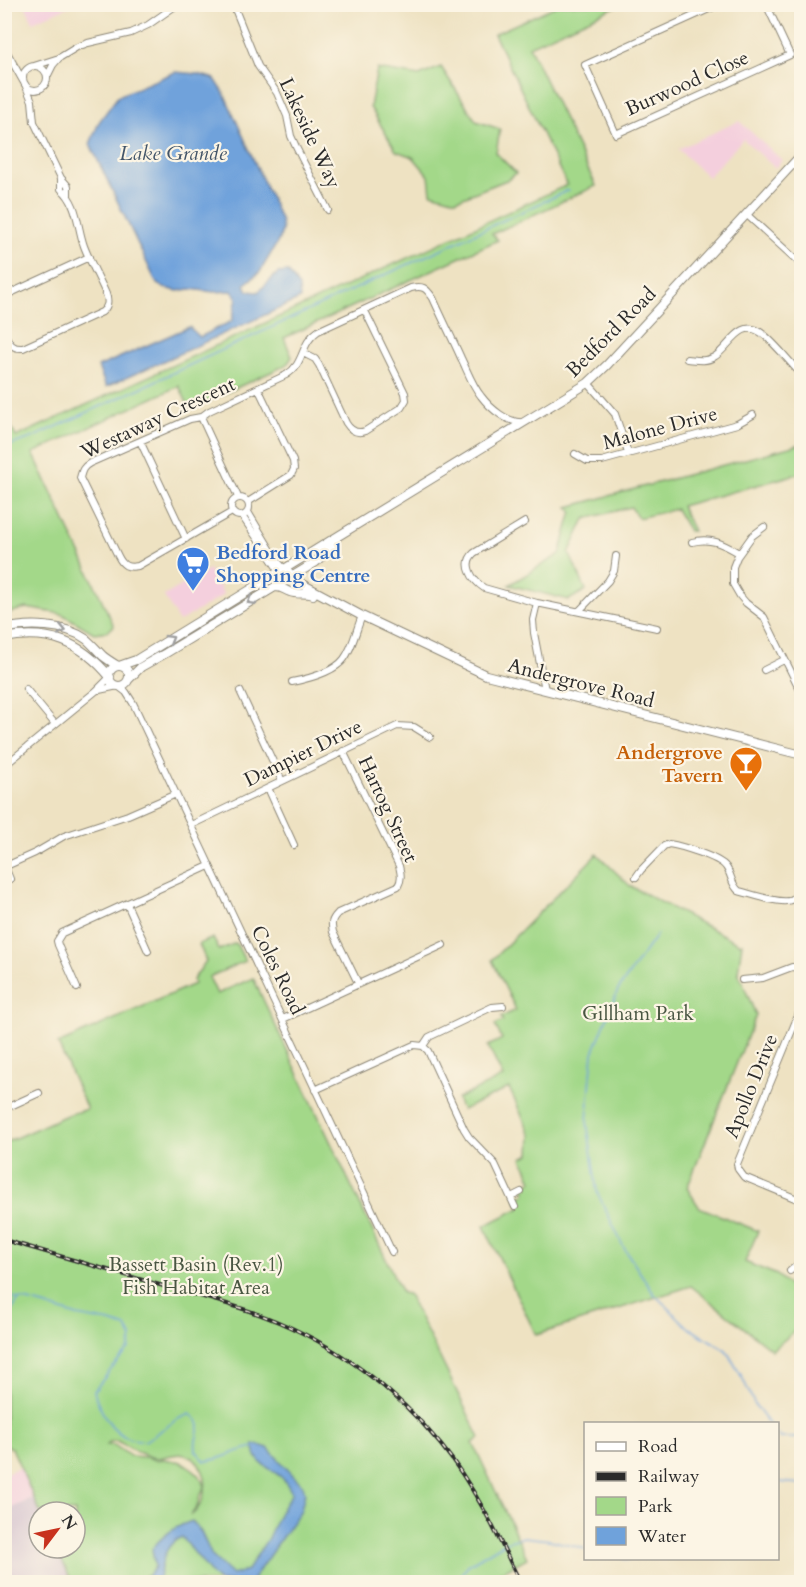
<svg xmlns="http://www.w3.org/2000/svg" width="806" height="1587" font-family="Cardo,serif">
	<style>
		.built { fill: #f4cfdd }
		.industrial { fill: #d0bdcd }
		.green { fill: #a3d889; stroke: #67825a; stroke-width: 1.5; fill-rule: evenodd }
		.water { fill: #6fa2db; stroke: #4d6683; stroke-width: 1.5 }
		.lines { fill: none; stroke-linecap: round; stroke-linejoin: round }
		.stream { stroke: #6fa2db; stroke-width: 1.5 }
		.minor-casing { stroke: #8c8676; stroke-width: 8 }
		.tertiary-casing { stroke: #8c8676; stroke-width: 10 }
		.minor { stroke: #fff; stroke-width: 6 }
		.tertiary { stroke: #fff; stroke-width: 8 }
		.rail-casing { stroke: #2b2b2b; stroke-width: 4 }
		.rail { stroke: #fcf5e5; stroke-width: 1.5; stroke-dasharray: 4.5; stroke-linecap: butt }
		.oneway { stroke: #a0a0a0 }
		.labels { text-anchor: middle; dominant-baseline: central; stroke-width: 4.5; stroke-linejoin: round; paint-order: stroke }
		.street-label { font-size: 20px; fill: #2b2b2b; stroke: #fcf5e5 }
		.shop-label { font-size: 20px; font-weight: bold; fill: #366cbe; stroke: #fcf5e5; text-anchor: start }
		.food-label { font-size: 20px; font-weight: bold; fill: #c56008; stroke: #fcf5e5; text-anchor: end }
		.park-label { font-size: 20px; fill: #495642; stroke: #fcf5e5 }
		.water-label { font-size: 21px; font-style: italic; fill: #435569; stroke: #fcf5e5 }
	</style>
	<rect width="100%" height="100%" fill="#fcf5e5"/>
	<filter id="ink" filterUnits="userSpaceOnUse"><feTurbulence type="fractalNoise" baseFrequency=".0167" numOctaves="2"/><feDisplacementMap in="SourceGraphic" scale="12" xChannelSelector="R" yChannelSelector="G"/><feConvolveMatrix kernelMatrix="1 2 1 2 8 2 1 2 1" color-interpolation-filters="sRGB"/></filter>
	<filter id="wash" filterUnits="userSpaceOnUse"><feTurbulence type="fractalNoise" baseFrequency=".008" numOctaves="4" result="noise"/><feDisplacementMap in="SourceGraphic" scale="24" xChannelSelector="R" yChannelSelector="G"/><feGaussianBlur stdDeviation="1.35" result="paint"/><feColorMatrix in="noise" values="0 0 0 0 0 0 0 0 0 0 0 0 0 0 0 0 0 1.4 0 .05"/><feComposite in="paint" operator="in"/></filter>
	<g filter="url(#wash)">
		<rect width="100%" height="100%" fill="#eee2c2"/>
		<path class="built" d="M25,5H72L33,22Z
			M739,121L782,160L775,168L743,139L708,177L678,149Z
			M209,569L223,593L222,596L179,622L164,596Z
			M20,1467L34,1498L5,1511L4,1474Z"/>
		<path class="industrial" d="M34,1498L40,1512L39,1548H56L71,1582H5V1511Z"/>
		<path class="green" d="M558,5H619L529,46L596,186L492,234L498,240L284,338L292,357L288,363L282,367L190,409L179,386L33,453L114,626L108,631L94,633L62,614L26,608L5,614V413L16,437L567,185L494,34Z
			M441,67L476,121L500,129L496,153L516,173L509,179L456,200L431,193L429,176L413,157L396,151L370,107L377,69L419,76Z
			M801,444V473L681,506L693,531H689L676,509L638,518L631,507L585,519L569,553L586,590L569,600L509,585L560,554L572,511L568,507Z
			M597,854L630,886L740,944L742,943L738,972L756,1015L687,1188L699,1207L758,1231L745,1262L777,1275L801,1296V1326L772,1350L691,1286L536,1335L484,1226L520,1208L517,1201L518,1198L526,1194L522,1186L532,1181L522,1158L530,1154L531,1135L509,1088L462,1110L457,1099L503,1077L488,1046L502,1039L495,1025L503,1021L501,1017L516,1010L492,960Z
			M213,938L219,950L236,943L245,961L209,977L217,994L253,978L402,1293L408,1294L480,1438L473,1443L527,1558L496,1575L500,1582H145L146,1575L142,1582H72L56,1548H75V1512H40L12,1448L5,1445L4,1143L67,1115L87,1109L58,1044L194,984L193,980L206,961L199,944ZM117,1441C127,1446 146,1458 156,1458C166,1458 175,1452 185,1455C201,1460 209,1478 204,1493C202,1503 198,1511 190,1516L197,1507L200,1496L205,1487L203,1481L194,1470L182,1462L163,1459L156,1460L145,1457L130,1456L114,1445H107L109,1442Z"/>
		<path class="water" d="M175,72L198,74L215,79L224,93L281,221L282,230L280,238L260,272L245,284L248,291L258,292L278,273L288,272L299,287L300,299L106,387L98,367L189,327L200,337L232,321L237,298L232,291L214,292L190,289L178,291L164,288L157,284L90,144L99,122L118,96Z
			M254,1444L268,1448L303,1486L305,1493L301,1510L251,1582H220L213,1576L182,1537C163,1544 162,1565 158,1582H144L155,1567L152,1549C162,1536 176,1526 192,1521L201,1532L212,1556L232,1575L247,1570L267,1540L280,1512L292,1493C289,1488 286,1481 281,1477C267,1465 254,1465 254,1444Z"/>
		<g class="lines">
			<path class="stream" d="M4,447L32,438L569,190
				M657,934L618,990L593,1053L587,1121L597,1192L624,1248L654,1294L689,1328L726,1350L742,1377L755,1405L769,1424
				M4,1296L18,1299
				M4,1318C12,1314 14,1305 20,1299L44,1305L77,1316L110,1322L126,1327L132,1338L129,1349L109,1372L94,1391C99,1409 111,1433 131,1439C135,1440 141,1440 145,1441L178,1419L190,1414C204,1424 198,1427 196,1441C195,1444 196,1448 196,1451L205,1461C223,1460 237,1449 255,1447
				M778,1435L780,1438H802
				M778,1482L802,1484
				M621,1558L628,1560L631,1558
				M456,1582L468,1565L506,1542L524,1537L550,1540L586,1549"/>
		</g>
	</g>
	<g filter="url(#ink)">
		<g class="lines">
			<g class="minor-casing">
				<path id="minor" d="M233,4L258,66L277,93L287,116L291,136L297,149L328,210
					M720,4L585,65L616,134L790,55L766,4
					M4,47L23,81
					M34,66L59,58L77,47L88,43L131,33L148,25L178,4
					M23 78a12 12 0 1 1 24 0a12 12 0 1 1-24 0Z
					M47,77L53,65L59,58
					M61,178L68,186V195
					M746,214L802,265
					M4,296L89,257
					M4,333C9,342 11,349 23,348L102,312C108,307 109,302 106,294C99,278 90,262 84,246C77,226 78,203 61,189V178L34,122L32,101L25,84
					M303,353L315,359L319,365L346,423C351,431 357,434 365,431L401,408L406,400L405,393L365,311
					M687,359C697,360 706,362 714,357C730,348 740,316 763,334C776,344 790,363 802,375
					M588,383L615,414L628,453
					M201,417L238,497
					M140,441L186,539
					M575,454L587,461H602L737,424L753,415
					M231 507a9 9 0 1 1 18 0a9 9 0 1 1-18 0Z
					M248,502L291,475L294,469L293,461L258,388
					M232,512L138,566C127,568 123,566 118,556L80,478C82,470 83,467 90,463L190,419L201,417L209,411L286,375C305,364 300,343 318,331L411,288C423,285 426,288 433,298C442,318 452,338 461,358C467,370 472,385 481,396C490,408 508,424 524,422
					M248,512L278,562L285,570
					M242,516L280,572
					M525,522L474,553C462,564 472,580 484,588L537,603L657,628
					M764,527L752,536L737,557L733,567V584L740,596L746,603L764,617L802,694
					M692,542C711,537 723,544 739,553
					M537,603L533,620L534,633L545,690
					M579,611L608,581L614,571L616,556
					M764,670L784,660
					M292,682C307,679 334,672 344,659C353,647 356,630 362,616
					M118,686L126,692L133,703L392,1252
					M26,689L55,724
					M99,690L118,686
					M240,691L282,781
					M343,751L399,866C401,874 402,879 398,886L338,913C331,920 331,924 333,932L358,983
					M4,766L96,691L110,677
					M268,788L294,845
					M191,825L397,726L414,727L430,737
					M4,867L35,853L64,836L128,815L176,794
					M5,867L10,879
					M636,877L641,870L664,846L669,844C681,846 719,857 726,867C732,875 731,885 739,891C751,894 782,905 791,900C798,896 799,891 802,884
					M127,904L148,951
					M742,980L763,978L792,967L802,968
					M77,988L58,945L57,941L62,933L209,866
					M802,1006L737,1164L738,1169L744,1177L802,1201
					M283,1019L443,945
					M423,1046L429,1037L492,1007L503,1006
					M315,1090L414,1045L423,1046L428,1051L464,1129L469,1137L495,1164L515,1207
					M4,1109L39,1093
					M511,1197L521,1192
					M790,1271L802,1261"/>
			</g>
			<g class="tertiary-casing">
				<path id="tertiary" d="M285,570L302,584L362,616L486,675L802,755
					M275,587C283,587 284,590 290,592C297,595 306,592 313,595
					M4,629C29,623 65,624 86,639C92,644 97,650 103,656C108,660 113,663 118,666
					M4,638C49,629 81,642 110,677
					M119,666L136,660L188,628L588,383L607,365L802,154
					M109 676a10 10 0 1 1 20 0a10 10 0 1 1-20 0Z
					M128,680L141,667L166,653L316,562L336,541"/>
			</g>
			<use href="#minor" class="minor"/>
			<use href="#tertiary" class="tertiary"/>
			<g class="rail-casing">
				<path id="rail" d="M4,1240C54,1254 104,1269 153,1283C191,1294 230,1303 266,1317C334,1343 396,1389 441,1445C475,1487 497,1534 520,1582"/>
			</g>
			<use href="#rail" class="rail"/>
		</g>
		<defs><path id="oneway-chevron" d="M-2-3.5L2.5 0L-2 3.5" fill="none" stroke-width="1.6" stroke-linecap="round" stroke-linejoin="round" transform="scale(1.5)"/></defs>
		<g class="oneway">
			<use href="#oneway-chevron" transform="translate(251 601) rotate(149)"/>
			<use href="#oneway-chevron" transform="translate(62 630) rotate(12)"/>
			<use href="#oneway-chevron" transform="translate(170 639) rotate(-31)"/>
		</g>
	</g>
	<defs>
		<g id="supermarket-pin" transform="scale(1.725)"><path d="M0 17L-7.5 6A9.5 9.5 0 1 1 7.5 6Z" fill="#3f7fe0" stroke="#fcf5e5"/><path d="M-6-5.5h2.5l.6 2H6L4.5 2H-2.5L-4.4-4H-6ZM-1.5 3.2a1.3 1.3 0 1 0 .1 0ZM3 3.2a1.3 1.3 0 1 0 .1 0Z" fill="#fff"/></g>
		<g id="bar-pin" transform="scale(1.725)"><path d="M0 17L-7.5 6A9.5 9.5 0 1 1 7.5 6Z" fill="#e8710a" stroke="#fcf5e5"/><path d="M-6-5H6L.8 .8V4.5H3.5V6h-7V4.5H-.8V.8Z" fill="#fff"/></g>
	</defs>
	<g fill-rule="evenodd">
		<use href="#supermarket-pin" x="193" y="563"/>
		<use href="#bar-pin" x="746" y="763"/>
	</g>
	<g class="labels">
		<g class="street-label">
			<text transform="translate(687 83) rotate(-24)">Burwood Close</text>
			<text transform="translate(310 133) rotate(65)">Lakeside Way</text>
			<text transform="translate(611 332) rotate(-45)">Bedford Road</text>
			<text transform="translate(158 418) rotate(-25)">Westaway Crescent</text>
			<text transform="translate(660 428) rotate(-15)">Malone Drive</text>
			<text transform="translate(581 683) rotate(14)">Andergrove Road</text>
			<text transform="translate(303 753) rotate(-26)">Dampier Drive</text>
			<text transform="translate(388 809) rotate(65)">Hartog Street</text>
			<text transform="translate(278 970) rotate(64)">Coles Road</text>
			<text transform="translate(751 1086) rotate(-68)">Apollo Drive</text>
		</g>
		<g class="shop-label">
			<text x="216" y="552">Bedford Road<tspan x="216" dy="23">Shopping Centre</tspan></text>
		</g>
		<g class="food-label">
			<text x="723" y="752">Andergrove<tspan x="723" dy="23">Tavern</tspan></text>
		</g>
		<g class="park-label">
			<text x="638" y="1013">Gillham Park</text>
			<text x="196" y="1264">Bassett Basin (Rev.1)<tspan x="196" dy="23">Fish Habitat Area</tspan></text>
		</g>
		<g class="water-label">
			<text x="173" y="153">Lake Grande</text>
		</g>
	</g>
	<rect width="806" height="1587" fill="none" stroke="#fcf5e5" stroke-width="24"/>
	<rect x="584" y="1422" width="195" height="138" fill="#fcf5e5" stroke="#a8a49b" stroke-width="1.5"/>
	<rect x="596" y="1442" width="30" height="9" fill="#ffffff" stroke="#a8a49b" stroke-width="1.5"/>
	<text x="638" y="1452" font-size="18" fill="#2b2b2b">Road</text>
	<rect x="596" y="1472" width="30" height="9" fill="#2b2b2b" stroke="#a8a49b" stroke-width="1.5"/>
	<text x="638" y="1482" font-size="18" fill="#2b2b2b">Railway</text>
	<rect x="596" y="1497" width="30" height="18" fill="#a3d889" stroke="#a8a49b" stroke-width="1.5"/>
	<text x="638" y="1512" font-size="18" fill="#2b2b2b">Park</text>
	<rect x="596" y="1527" width="30" height="18" fill="#6fa2db" stroke="#a8a49b" stroke-width="1.5"/>
	<text x="638" y="1542" font-size="18" fill="#2b2b2b">Water</text>
	<g transform="translate(57 1530) rotate(58)"><circle r="28" fill="#fcf5e5" stroke="#a8a49b" stroke-width="1.5"/>
	<path d="M0-4.5L10 22L0 15L-10 22Z" fill="#c8321e"/>
	<text y="-9" font-size="16" font-weight="bold" text-anchor="middle" fill="#2b2b2b">N</text>
	</g>
</svg>
